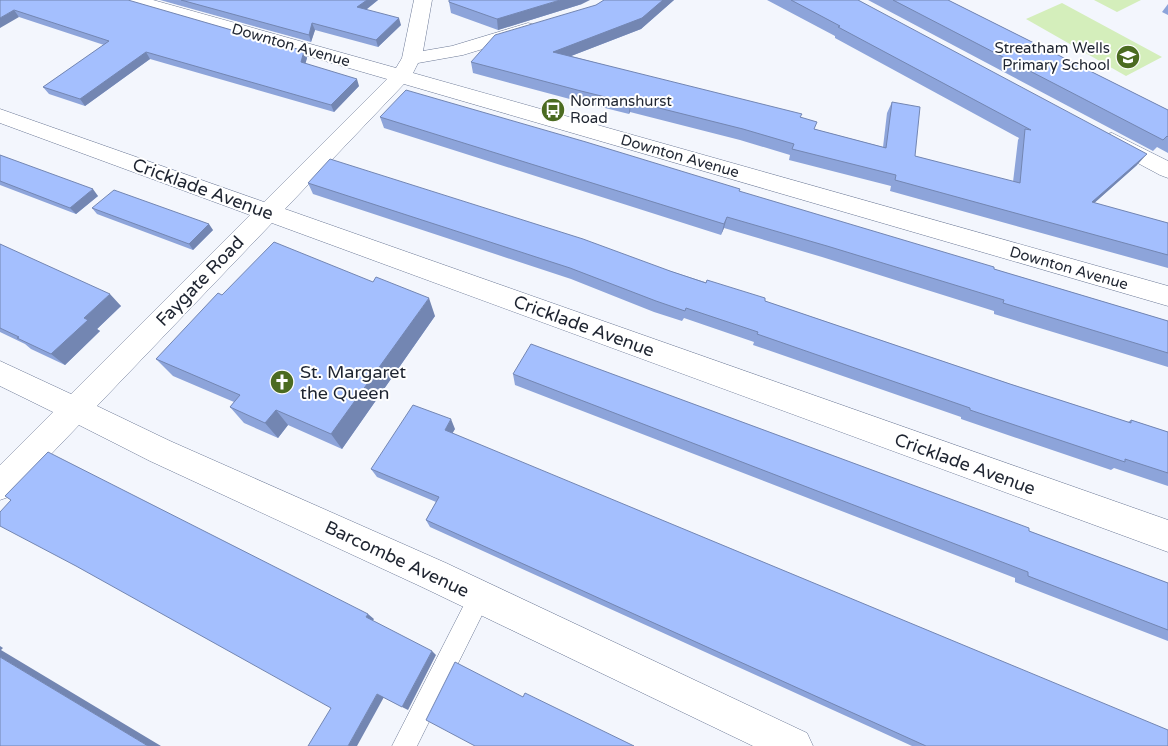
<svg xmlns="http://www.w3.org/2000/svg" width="1168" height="746" font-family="'Varela Round',sans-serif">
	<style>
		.green { fill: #d4eebb }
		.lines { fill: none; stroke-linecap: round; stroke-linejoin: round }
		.service-casing { stroke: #6c7996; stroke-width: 1 }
		.minor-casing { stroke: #6c7996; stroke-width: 1 }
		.service { fill: #fff; fill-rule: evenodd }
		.minor { fill: #fff; fill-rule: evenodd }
		.wall { fill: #8da4da }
		.shaded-wall { fill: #7386b2 }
		.building { fill: #a4bffe; stroke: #7386b2 }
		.labels { text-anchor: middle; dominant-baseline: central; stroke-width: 4; stroke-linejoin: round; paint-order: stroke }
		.far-street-label { font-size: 15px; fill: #1e2430; stroke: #fff }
		.far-poi-label { font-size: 15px; fill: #1e2430; stroke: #fff; text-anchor: end }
		.street-label { font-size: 18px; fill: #1e2430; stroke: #fff }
		.poi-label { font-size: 18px; fill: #1e2430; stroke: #fff; text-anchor: start }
	</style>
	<rect width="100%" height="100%" fill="#f3f6fd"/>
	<path class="green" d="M1094,0H1141L1117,12Z
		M1062,3L1162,57L1126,76L1026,19Z"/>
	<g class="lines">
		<g class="service-casing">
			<path id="service" d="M480,586L488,589L491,597L417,746H392L472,589Z"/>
		</g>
		<g class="minor-casing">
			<path id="minor" d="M125,0H153L396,68L402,58L414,0H432L423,51L452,46L528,23L535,25L537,29L535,33L463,55L418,63L413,73L1168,286V306L404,84L285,209L1168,520V552L272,223L97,406L170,441L446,563L807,733L813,746H753L422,587L150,461L79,425L11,496L0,500V465L53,412L0,386V361L71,394L250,215L0,123V109L264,202L387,79L128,4Z
				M1112,133L1168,161V178L1160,175L1104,145L1101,140L1104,135Z"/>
		</g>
		<use href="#service" class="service"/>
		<use href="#minor" class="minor"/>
	</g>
	<path class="wall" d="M0,0L304,51L307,58L305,63L359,86L334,112L150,59L85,106L49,94L43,87L104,45L19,17Z
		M160,0H378L366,10L401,25L378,47L315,30L311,42Z
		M604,0H674L641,29L571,56L801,117L814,129L883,147L887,113L892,102L915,156L1013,182L1018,140L1019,138L835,38V36L767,0H858L1137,165L1094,203L1168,223V268L890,191L891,186L789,160L790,155L740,140L630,112L629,114L581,102L473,73L471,62L596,5Z
		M868,0H948L1168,110V153L1157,147L1153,151Z
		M449,2L582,4L498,30L451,13Z
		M1168,4V15L1162,12Z
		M380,117L740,192L994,269L1168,321V367L994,314V311L822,257L724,228L721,235L384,128Z
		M0,155L98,196L76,214L0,185Z
		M308,183L670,271L765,301L1010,384L1128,422L1131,420L1168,432V486L1114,468L1111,470L961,419V417L753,345L754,342L684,318L682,321L654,312L571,279L313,194Z
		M92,208L213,230L193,250L97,214Z
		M0,244L121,306L97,329L100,331L65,365L31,349L25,344L0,332Z
		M222,295L435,316L342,449L288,425L278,438L244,423L230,407L234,402L173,376L156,359Z
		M513,374L1029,531L1168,583V641L1015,582V578L515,385Z
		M455,429L452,433L1168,746H912L430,527L426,520L436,502L377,477L371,469Z"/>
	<path class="shaded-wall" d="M367,0H378L359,15L357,7Z
		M560,0H590L582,4L498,30L497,19Z
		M663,0H674L641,29L553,63V52Z
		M14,10L19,17L0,28V18Z
		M399,18L401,25L378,47L376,40Z
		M312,23L315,30L311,42L309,35Z
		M304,51L307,58L304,69L301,62Z
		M146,52L150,59L85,106L80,99Z
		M357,79L359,86L334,112L331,105Z
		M631,101L630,112L629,114L630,103Z
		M1147,154L1137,165L1083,213L1092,202Z
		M93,189L98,196L76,214L70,208Z
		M727,217L724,228L721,235L724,224Z
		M209,224L213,230L193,250L189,244Z
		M110,294L121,306L97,329L100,331L65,365L51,354L84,318Z
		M429,298L435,316L342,449L331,434Z
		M276,410L288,425L278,438L265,423Z
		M451,419L455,429L449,439L445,430Z
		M368,614L374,619L372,622L366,617Z
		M0,646L3,648L1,650L161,746H148L0,657Z
		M432,651L436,655L408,710L402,707Z
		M377,694L384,697L357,746H348Z"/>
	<path class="building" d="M0,0H128L304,51L301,62L357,79L331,105L146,52L80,99L43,87L109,41L14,10L0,18Z
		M181,0H367L357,7L399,18L376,40L312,23L309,35Z
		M449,0H560L497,19L449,2Z
		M604,0H663L642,18L553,52L802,114L800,117L817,122L814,129L886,148L892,102L920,107L915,156L1020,183L1025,129L1031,130L838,27L840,26L791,0H858L1147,154L1092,202L1168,223V255L895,180L896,175L792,149L794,144L743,129L631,101L630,103L581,91L471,62L495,35L596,5Z
		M893,0H948L1168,110V137L1167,136L1163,140Z
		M406,90L586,142L740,189L739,191L994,267V269L1168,321V353L1003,303L1004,300L827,246L727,217L724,224L380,117Z
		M0,155L93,189L70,208L0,181Z
		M330,159L583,239L670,271L706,283L707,280L765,298V301L1010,384L1131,423V420L1168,432V473L1125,459V462L970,410V408L757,334L758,332L686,308L685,311L656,301L570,268L308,183Z
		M114,190L209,224L189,244L92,208Z
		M274,242L373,282L376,277L429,298L331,434L276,410L265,423L230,407L240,395L156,359L218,293L222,295Z
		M0,244L110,294L84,318L88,320L51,354L17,338L19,337L0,328Z
		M531,344L1029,528V531L1168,583V630L1028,576V572L513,374Z
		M413,405L451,419L445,430L1168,730V746H926L426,520L439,497L371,469Z
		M48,452L368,614L366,617L432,651L402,707L377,694L348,746H308L331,708L76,566L0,526V512L11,500L5,496Z
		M0,657L148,746H0Z
		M455,662L523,697L525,693L634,746H475L426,720Z"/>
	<defs>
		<g id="school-disc" transform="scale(1.25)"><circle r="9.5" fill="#4b6b21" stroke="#fff"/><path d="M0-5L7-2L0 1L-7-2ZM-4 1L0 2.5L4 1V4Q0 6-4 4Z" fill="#fff"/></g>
		<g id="bus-disc" transform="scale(1.25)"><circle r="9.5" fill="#4b6b21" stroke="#fff"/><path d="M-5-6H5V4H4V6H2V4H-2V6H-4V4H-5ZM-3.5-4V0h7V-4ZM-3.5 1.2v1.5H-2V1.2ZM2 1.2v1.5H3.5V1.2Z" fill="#fff"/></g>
		<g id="church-disc" transform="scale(1.25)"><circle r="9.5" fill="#4b6b21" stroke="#fff"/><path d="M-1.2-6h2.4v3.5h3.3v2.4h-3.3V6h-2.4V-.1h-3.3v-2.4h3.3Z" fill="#fff"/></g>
	</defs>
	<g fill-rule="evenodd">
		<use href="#school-disc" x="1128" y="57"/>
		<use href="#bus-disc" x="553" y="110"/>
		<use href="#church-disc" x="282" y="382"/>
	</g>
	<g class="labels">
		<g class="far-street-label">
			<text transform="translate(291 45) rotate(16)">Downton Avenue</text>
			<text transform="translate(680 156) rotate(16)">Downton Avenue</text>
			<text transform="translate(1069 268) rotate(16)">Downton Avenue</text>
		</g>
		<g class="far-poi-label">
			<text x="1110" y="48">Streatham Wells<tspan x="1110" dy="17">Primary School</tspan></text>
			<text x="570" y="101" text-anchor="start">Normanshurst<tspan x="570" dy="17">Road</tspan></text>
		</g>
		<g class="street-label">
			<text transform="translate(203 189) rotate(20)">Cricklade Avenue</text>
			<text transform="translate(200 281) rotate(-46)">Faygate Road</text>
			<text transform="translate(584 326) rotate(20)">Cricklade Avenue</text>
			<text transform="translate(965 464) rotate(20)">Cricklade Avenue</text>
			<text transform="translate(397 559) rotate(25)">Barcombe Avenue</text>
		</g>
		<g class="poi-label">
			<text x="300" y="372">St. Margaret<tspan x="300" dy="21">the Queen</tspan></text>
		</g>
	</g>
</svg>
